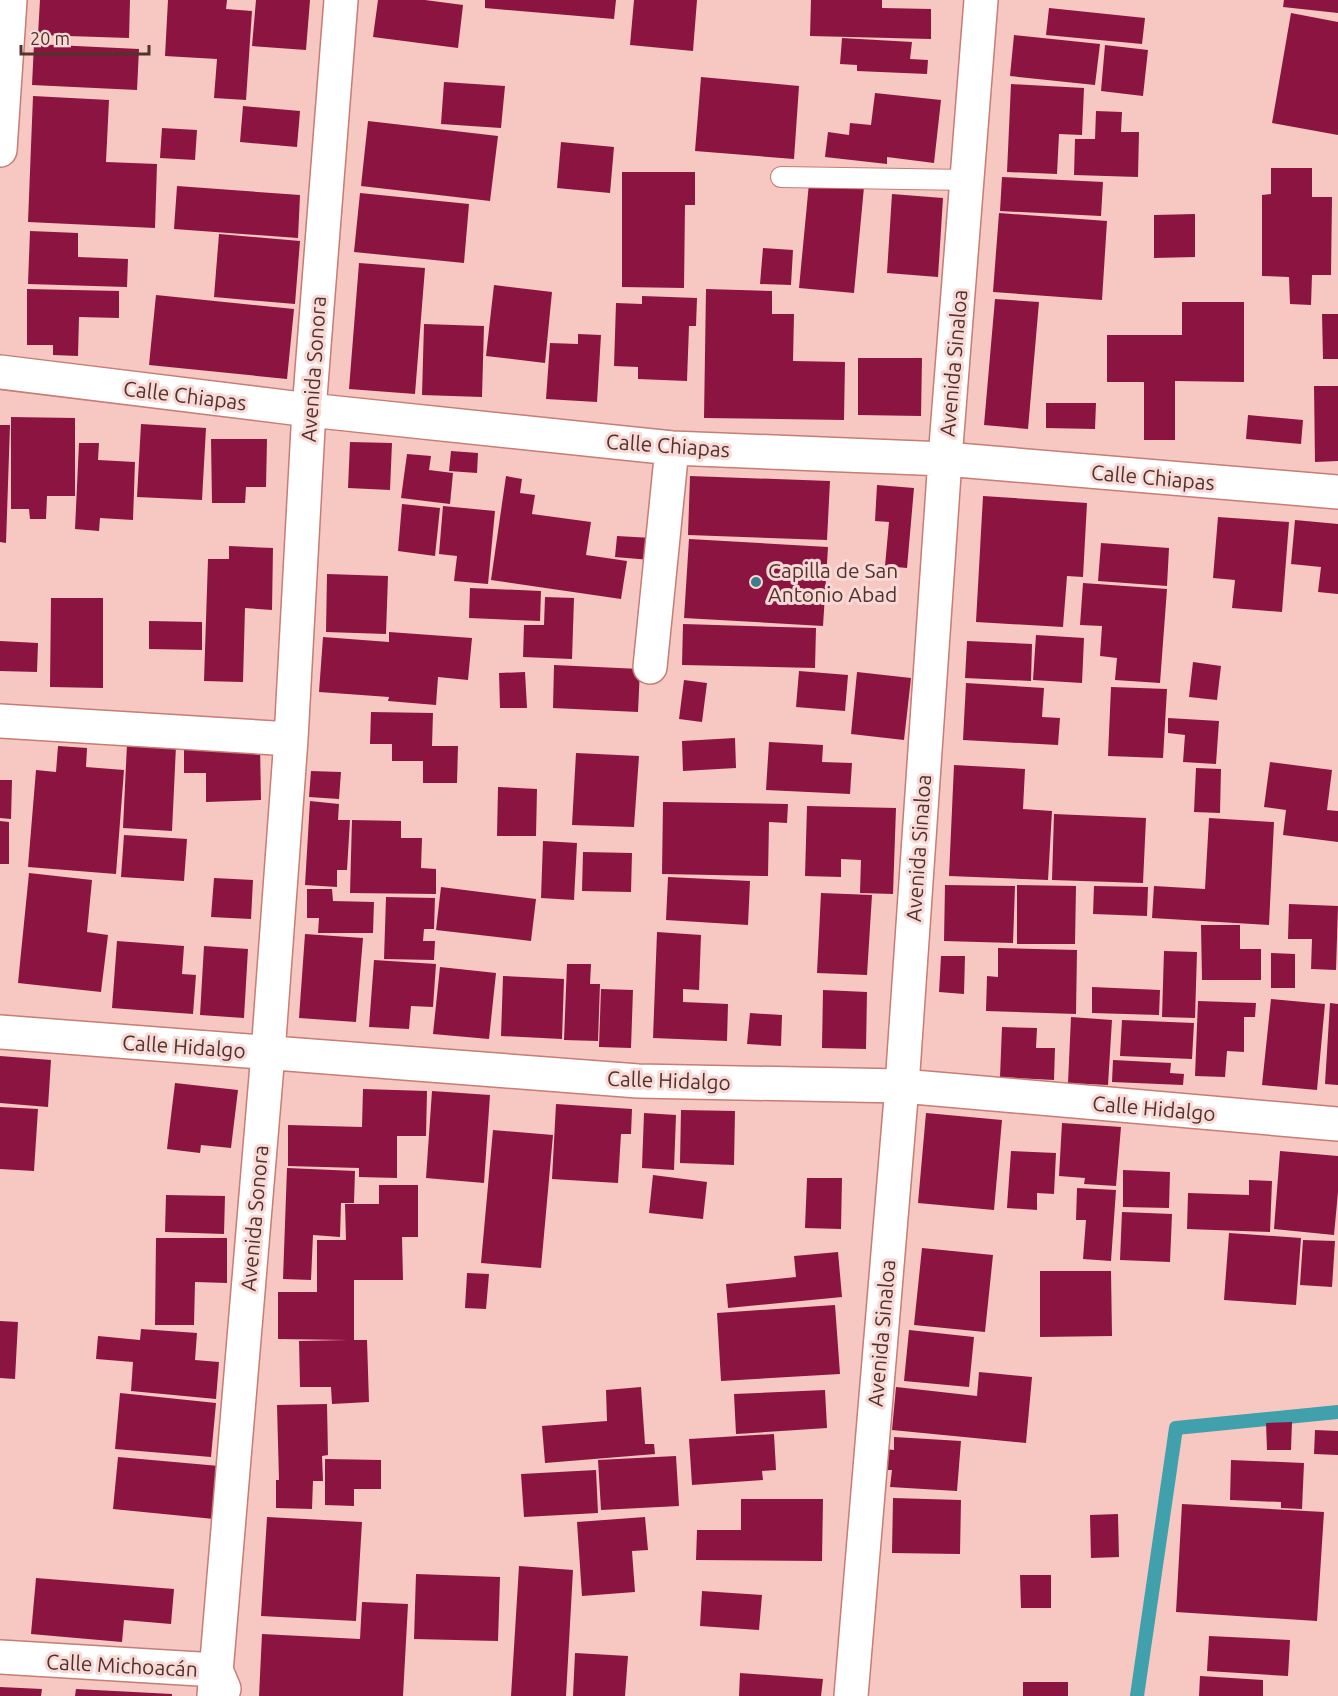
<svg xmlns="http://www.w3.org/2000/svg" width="1338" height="1696" font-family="Ubuntu,sans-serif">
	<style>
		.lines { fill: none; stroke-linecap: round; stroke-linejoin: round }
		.stream { stroke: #40a0ab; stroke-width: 14 }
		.building { fill: #8b1540 }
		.service-casing { stroke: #c57d75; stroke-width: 22 }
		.minor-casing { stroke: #c57d75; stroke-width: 36 }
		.service { stroke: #fff; stroke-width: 20 }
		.minor { stroke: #fff; stroke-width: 33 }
		.poi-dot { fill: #398089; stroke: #f9d9d5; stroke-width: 2 }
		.labels { text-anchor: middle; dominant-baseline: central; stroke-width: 6; stroke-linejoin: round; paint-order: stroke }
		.street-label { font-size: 21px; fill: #51322e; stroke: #f9d9d5 }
		.poi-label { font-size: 21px; fill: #51322e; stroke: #f9d9d5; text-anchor: start }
	</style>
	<rect width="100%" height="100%" fill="#f7c7c1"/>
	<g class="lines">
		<path class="stream" d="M1137,1696L1176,1428L1338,1412"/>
	</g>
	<path class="building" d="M40,0H130L129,38L38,35Z
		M168,0H227L226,9L252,11L246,100L214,98L217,59L165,56Z
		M256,0H310L306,50L252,46Z
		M378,0H425L463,5L458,48L373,37Z
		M485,0H616L614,19L485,8Z
		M634,0H697L693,51L630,45Z
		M811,0H882V8L931,9V39L810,36Z
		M1284,0H1338V13L1283,7Z
		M1049,8L1145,18L1142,44L1046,35Z
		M1291,13L1338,22V135L1272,123Z
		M1014,35L1100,44L1095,85L1010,76Z
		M842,38L912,42L910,59L928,60L927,74L857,71V65L840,64Z
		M34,44L139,49L137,90L32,85Z
		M1105,45L1148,50L1143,96L1101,91Z
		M701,77L799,86L794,159L695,151Z
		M444,82L505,86L501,128L441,124Z
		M1011,84L1084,88L1082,135L1059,134L1057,174L1007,172Z
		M875,93L941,100L934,163L887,157V164L825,157L828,132L849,135L850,123L871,125Z
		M33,96L109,100L106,162L157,164L155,228L28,222Z
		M243,106L300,111L297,147L240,142Z
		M1096,111L1122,112L1121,132H1139L1138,177L1074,175L1075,139H1095Z
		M368,121L498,136L490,201L361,186Z
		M162,128L197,130L195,160L160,158Z
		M561,142L614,147L610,193L557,188Z
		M1271,168H1312V197H1332L1331,275H1312L1311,305L1290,304L1289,277L1262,276V195L1271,194Z
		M622,172H695V205H685L684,288L622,287Z
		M1002,177L1103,182L1101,216L1000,211Z
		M809,183L864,187L854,293L799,288Z
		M177,186L300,195L298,238L174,229Z
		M360,193L469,204L464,263L354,252Z
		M892,194L943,198L938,277L887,273Z
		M999,213L1107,221L1102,300L993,292Z
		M1195,214V257L1154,258V215Z
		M30,231L78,233V257L128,259L127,287L28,284Z
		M219,234L300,241L295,304L214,297Z
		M763,248L793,250L791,285L760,284Z
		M359,263L425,268L415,394L349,389Z
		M494,285L552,292L545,363L486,356Z
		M27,289L119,291V318L79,317L78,356L53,355V345H27Z
		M706,289L772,291V314H794L793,361L845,362L844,420L704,418Z
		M156,295L294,309L287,379L149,365Z
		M642,296L697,298L696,326H689L687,381L638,379V367L614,366L616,303L642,304Z
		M995,299L1039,302L1028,429L984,425Z
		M1182,302H1244V382L1175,381V440H1144V382H1107V335H1182Z
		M1322,314H1338V359H1323Z
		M424,324L484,326L482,397L422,395Z
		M578,334L601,335L597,402L546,399L550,343L578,344Z
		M858,358H922L921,416L858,415Z
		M1314,386H1338V461L1315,462Z
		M1046,403H1096L1095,429L1046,428Z
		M1248,415L1303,420L1301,444L1246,439Z
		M11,417L75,418V496H47L46,519H30L29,509H11Z
		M141,424L206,428L202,500L137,497Z
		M0,425H10L6,543L0,542Z
		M211,439H267L266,487H246L245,503H212Z
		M350,442L392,443L390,490L348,488Z
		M79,443H99L98,460L135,462L133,520L100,518L99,531L75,529Z
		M451,451L478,453L477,473L449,471Z
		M407,454L431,456L429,470L453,473L450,504L401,498Z
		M506,476L522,479L520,493L535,495L532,514L591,522L586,555L627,561L621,599L491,580Z
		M690,476L830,481L827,540L688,535Z
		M877,485L914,488L907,568L885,566L889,522L875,521Z
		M983,496L1087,503L1083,577L1067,576L1063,627L976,622Z
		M402,504L440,508L435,556L398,551Z
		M443,506L495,511L488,584L454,581L457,556L439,554Z
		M1218,517L1289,522L1282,612L1232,608L1235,580L1213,578Z
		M1295,520L1338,524V594L1318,592L1321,567L1291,564Z
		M617,536L652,538L651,560L615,557Z
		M689,539L828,547L823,626L684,618Z
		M1101,543L1169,548L1167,586L1098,581Z
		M229,546L273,548L272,610L245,608L243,682L204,681L208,559H229Z
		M327,574L388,576L386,634L326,632Z
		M1083,583L1167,589L1160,683L1115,680L1117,658L1100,656L1102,626L1080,625Z
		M470,588L541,591L540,621L469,618Z
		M545,597L574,598L572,659L523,657L524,625H544Z
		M51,598H103V688L50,687Z
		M149,621L202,622V650L149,649Z
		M683,624L816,628L815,668L682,665Z
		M389,632L472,638L468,680L438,677L436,705L388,701L389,697L319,692L323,637L389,642Z
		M1036,635L1084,638L1082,683L1033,680Z
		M0,641L38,643L37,672L0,671Z
		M967,641L1032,644L1031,681L965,678Z
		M1193,662L1221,666L1217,700L1189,697Z
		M554,665L640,669L638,712L553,708Z
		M799,671L848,675L845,711L796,707Z
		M525,672L527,708H500L499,673Z
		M857,672L911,678L904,740L851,734Z
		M684,680L707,683L702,722L679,719Z
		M966,683L1044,688L1042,717L1060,718L1058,745L963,740Z
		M1111,687L1167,689L1163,758L1108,756Z
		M371,712L433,713L432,746H458L457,783H423V761H392V744H370Z
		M1168,718L1219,721L1216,764L1183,762L1185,735L1168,733Z
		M735,738L736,768L683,771L682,741Z
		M769,742L823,745L822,762L852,763L850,794L766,790Z
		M127,744L176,746L172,831L123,828Z
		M260,745L261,800L206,802V773H184V746Z
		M58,746L87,748L86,767L124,770L116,874L28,867L36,770L56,772Z
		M576,753L639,756L634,827L572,825Z
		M1270,762L1332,770L1327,810L1338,811V842L1283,835L1286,810L1264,807Z
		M954,765L1025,769L1023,809L1052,811L1048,880L949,876Z
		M1196,768L1221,769L1220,813L1194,812Z
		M311,771L341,772L339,799L309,797Z
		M0,780H12L11,819L0,818Z
		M498,787L537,789L536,836H497Z
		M310,801L339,804L338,820H350L347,870H337V887L305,885Z
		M663,802L788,804L787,823L769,822L768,876L662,874Z
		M807,806L896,808L893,894L860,893L861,860L841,859V877L805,876Z
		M1054,814L1146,818L1143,883L1052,880Z
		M1209,818L1274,822L1269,925L1152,918L1154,886L1205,889Z
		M352,820L401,821V838H422L421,868L436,869V894L350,893Z
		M0,821L9,822V864H0Z
		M124,835L187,839L184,881L121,877Z
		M543,841L577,843L574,900L541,898Z
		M583,852L632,853L631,892L582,891Z
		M29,873L92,880L87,932L108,935L101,992L18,983Z
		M668,877L750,881L748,925L666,920Z
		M214,878L253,880L251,919L211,917Z
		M945,885L1015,886L1013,943L944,941Z
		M1017,885L1076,886L1075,944H1017Z
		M1094,886L1148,887L1147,916L1093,914Z
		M441,887L536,899L531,941L436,930Z
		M307,889H332L333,901L374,902L373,933H318L319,918H307Z
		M821,893L872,895L867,975L817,973Z
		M386,897L435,898L434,929H424L423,941H435L434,960L384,959Z
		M1289,904L1338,906L1336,970L1311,969L1312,939H1288Z
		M1201,925H1240V949H1261V980H1202Z
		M657,932L701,935L699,990L683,989V1002L728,1004L727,1041L653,1038Z
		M305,934L363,938L356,1022L299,1018Z
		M117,941L184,946L182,974L196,975L193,1014L112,1008Z
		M204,946L248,949L244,1018L200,1015Z
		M998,948L1077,950L1076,1014L986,1011L987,976L998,977Z
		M1164,951L1197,952L1195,1018L1162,1017Z
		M1271,953L1295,954V988H1271Z
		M941,956H965L964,994L939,992Z
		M374,960L436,964L433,1007L411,1006L409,1029L369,1027Z
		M567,964H591L590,984H600L598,1041L564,1040Z
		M440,967L496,973L489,1039L433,1034Z
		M503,976L564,979L562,1039L501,1036Z
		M1092,987L1160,990L1159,1015L1092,1013Z
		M601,989L633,990L631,1048L599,1047Z
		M823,990L867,992L866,1049L822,1048Z
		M1271,999L1325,1004L1317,1090L1262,1085Z
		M1198,1001L1256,1003L1255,1017H1244V1052L1227,1051L1225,1077L1195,1076Z
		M1330,1003L1338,1004V1085L1325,1084Z
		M750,1013L782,1015L781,1046L747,1044Z
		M1071,1017L1112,1020L1108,1085L1068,1083Z
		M1122,1020L1194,1023L1192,1059L1120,1056Z
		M1002,1027L1037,1028L1036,1048H1055L1054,1080L1000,1077Z
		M0,1056L51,1060L48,1107L0,1103Z
		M1113,1060L1171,1063L1170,1073L1184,1074L1183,1085L1112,1082Z
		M175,1083L238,1090L231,1148L201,1145L200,1153L167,1149Z
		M363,1089L427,1091L426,1136H397V1178L359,1177V1168L288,1166V1125L362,1127Z
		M432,1091L490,1095L484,1183L426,1178Z
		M556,1104L632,1109L631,1134H621L618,1183L552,1179Z
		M0,1107L38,1109L34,1171L0,1169Z
		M681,1110L735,1111L734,1165L680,1163Z
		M644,1113L676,1115L674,1170L642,1168Z
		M926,1113L1002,1120L994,1210L918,1203Z
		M1062,1123L1121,1127L1116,1186L1084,1184L1085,1178L1059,1176Z
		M493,1130L553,1135L541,1268L481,1263Z
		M1011,1151L1056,1153L1054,1194L1037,1193V1210L1007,1208Z
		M1280,1151L1338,1156V1192L1334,1235L1274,1229Z
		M287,1168L355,1171L354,1203H341L340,1237L313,1235L311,1280L283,1279Z
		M1123,1170L1170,1172L1169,1208L1123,1207Z
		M653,1175L707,1182L703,1219L649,1213Z
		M807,1178H842L841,1229L805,1228Z
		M1249,1180L1272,1181L1270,1232L1187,1229L1188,1193L1249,1195Z
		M379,1185H418V1237H402L403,1280H354V1340H367L369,1402L332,1404L331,1387H300L299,1341L347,1340L278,1339V1292H317V1240H346L345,1204H379Z
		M1077,1188L1116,1190L1111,1261L1083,1259L1086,1220H1076Z
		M166,1195L225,1196L224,1234L165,1232Z
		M1122,1212L1172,1214L1170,1262L1120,1260Z
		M1229,1233L1301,1238L1296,1305L1224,1300Z
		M156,1238H227V1283L195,1282L194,1325H155Z
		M1303,1240L1335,1241L1332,1287L1300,1285Z
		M922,1248L993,1255L985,1332L914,1325Z
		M838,1252L842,1297L728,1308L726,1284L796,1277L794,1256Z
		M1040,1271H1111L1112,1336L1040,1337Z
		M467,1273L489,1274L486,1309L465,1308Z
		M835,1305L840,1374L721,1381L717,1313Z
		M0,1321L18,1322L15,1379L0,1378Z
		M141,1329L197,1333L195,1360L219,1362L216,1399L131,1391L133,1362L96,1359L98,1336L140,1340Z
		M909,1330L974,1337L969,1387L904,1381Z
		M979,1372L1032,1377L1026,1443L892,1430L896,1387L977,1396Z
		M641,1387L645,1444H654L655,1454L545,1463L542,1426L607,1421L606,1390Z
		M825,1390L827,1428L736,1434L734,1394Z
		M120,1393L216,1403L211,1457L115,1449Z
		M327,1404L328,1455L322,1456L323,1481H313L312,1509L276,1508V1480H279L277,1405Z
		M1292,1422L1291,1450H1267L1266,1423Z
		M1315,1430L1338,1431V1455L1314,1454Z
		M774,1434L776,1470L762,1471L763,1480L692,1485L689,1439Z
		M894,1437L961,1441L957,1491L890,1487L892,1470H883L885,1449L894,1450Z
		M676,1456L679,1506L601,1510L598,1460Z
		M118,1457L219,1466L214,1519L113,1509Z
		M325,1459L381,1460V1489H354V1506L325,1505Z
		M1231,1460L1304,1463L1302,1509L1281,1508V1502L1230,1500Z
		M596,1470L598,1513L524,1517L521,1474Z
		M893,1498L961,1500L960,1554L892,1553Z
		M741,1499H823L822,1561L696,1560L697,1530H741Z
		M1182,1504L1324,1512L1317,1621L1176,1612Z
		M1118,1514L1119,1557L1091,1558L1090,1515Z
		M267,1517L362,1522L356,1621L261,1616Z
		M645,1517L648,1550L632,1551L635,1592L582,1596L577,1522Z
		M519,1566L573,1570L566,1696H511Z
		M416,1574L500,1577L498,1641L414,1639Z
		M1020,1575H1051V1608H1021Z
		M36,1578L174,1589L171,1624L124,1620L122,1642L31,1634Z
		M702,1591L762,1595L759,1630L700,1626Z
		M362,1602L408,1604L403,1696H259L262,1634L360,1639Z
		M1209,1636L1290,1640L1288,1676L1207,1671Z
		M575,1653L628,1656L625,1696H573Z
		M740,1673L823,1679L821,1696H739Z
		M1200,1676L1263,1680V1696H1199Z
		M1023,1682H1068V1696H1023Z
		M0,1687L42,1689L41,1696H0Z
		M76,1689L172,1694V1696H75Z"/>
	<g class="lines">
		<g class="service-casing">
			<path id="service" d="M781,177L968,180"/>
		</g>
		<g class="minor-casing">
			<path id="minor" d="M0,150L10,0
				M0,372L309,410L672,448L945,459L1338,492
				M650,667L672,448
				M0,721L291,739
				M0,1032L638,1081L902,1086L1338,1124
				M0,1657L216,1670L224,1689
				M214,1696L268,1053L291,739L309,410L341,0
				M851,1696L902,1086L945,459L981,0"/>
		</g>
		<use href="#service" class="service"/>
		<use href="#minor" class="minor"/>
	</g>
	<circle class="poi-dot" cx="756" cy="582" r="6"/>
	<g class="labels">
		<g class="street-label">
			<text transform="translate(953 363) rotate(-85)">Avenida Sinaloa</text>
			<text transform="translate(313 369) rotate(-86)">Avenida Sonora</text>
			<text transform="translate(185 395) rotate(7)">Calle Chiapas</text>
			<text transform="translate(668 445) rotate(4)">Calle Chiapas</text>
			<text transform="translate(1153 477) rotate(5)">Calle Chiapas</text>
			<text transform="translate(918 848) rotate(-86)">Avenida Sinaloa</text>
			<text transform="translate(184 1046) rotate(4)">Calle Hidalgo</text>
			<text transform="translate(669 1080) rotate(2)">Calle Hidalgo</text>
			<text transform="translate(1154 1108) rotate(5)">Calle Hidalgo</text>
			<text transform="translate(254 1218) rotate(-85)">Avenida Sonora</text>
			<text transform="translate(881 1333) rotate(-85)">Avenida Sinaloa</text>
			<text transform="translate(122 1665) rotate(3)">Calle Michoacán</text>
		</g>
		<g class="poi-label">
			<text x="768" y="570">Capilla de San<tspan x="768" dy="24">Antonio Abad</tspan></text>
		</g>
	</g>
	<path d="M21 45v9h128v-9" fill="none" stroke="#51322e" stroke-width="3"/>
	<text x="30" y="45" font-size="18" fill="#51322e" stroke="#f9d9d5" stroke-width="4.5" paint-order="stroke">20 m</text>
</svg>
